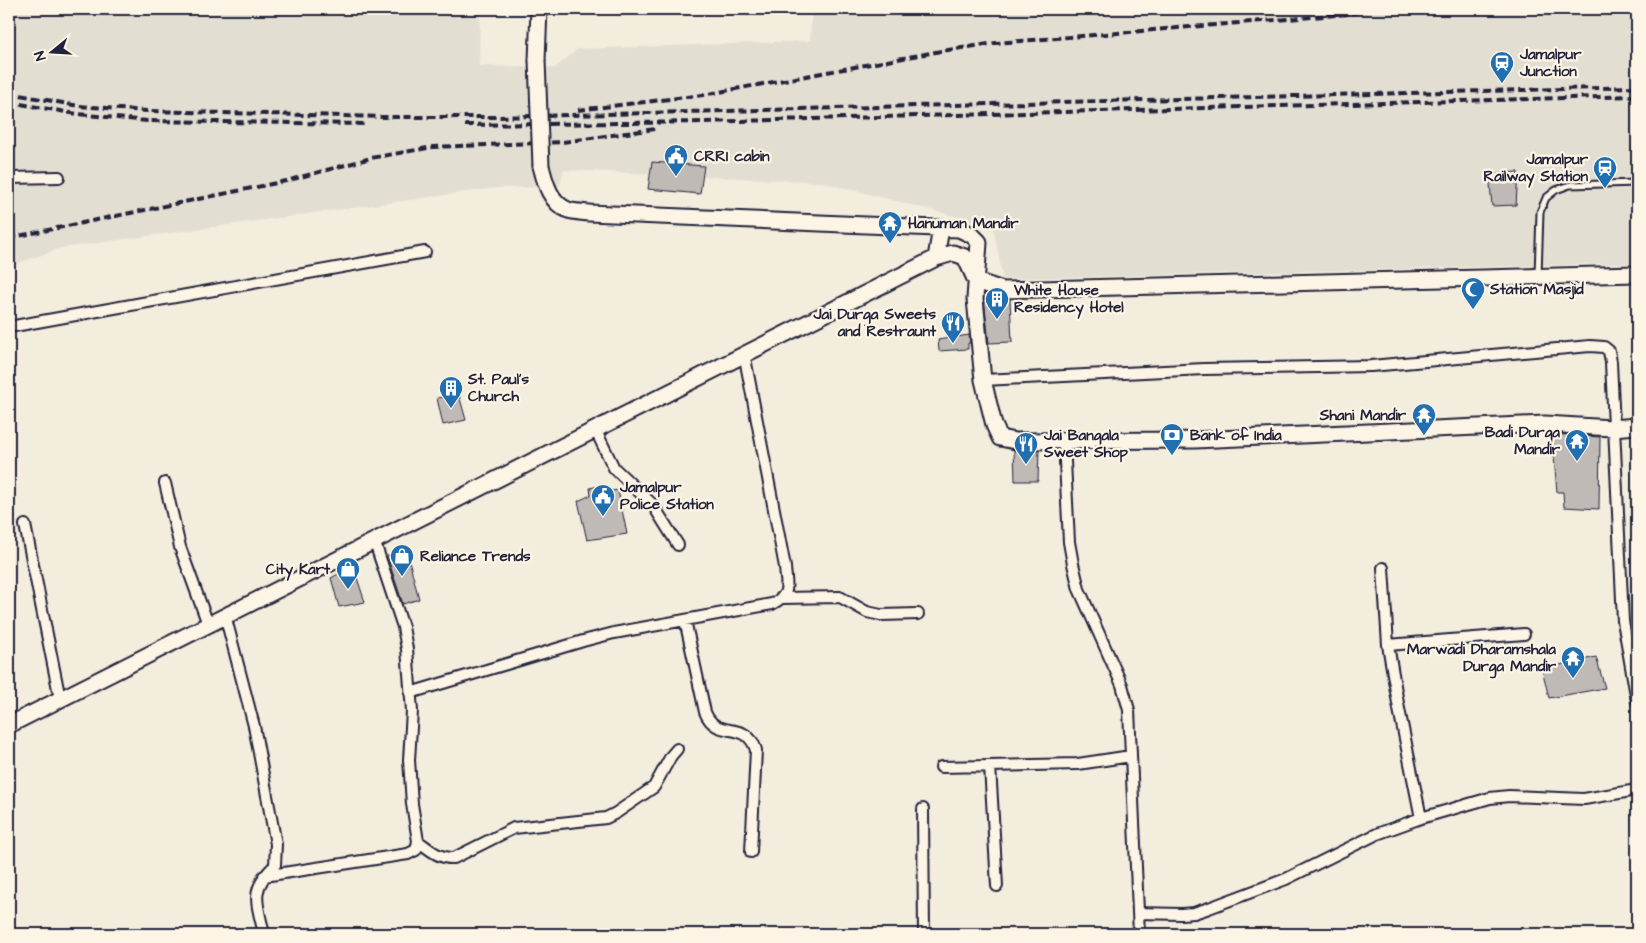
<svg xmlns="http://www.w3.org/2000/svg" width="1646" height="943" font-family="'Architects Daughter',sans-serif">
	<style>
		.built { fill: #e3ded2 }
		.building { fill: #bfbab6; stroke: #22223b }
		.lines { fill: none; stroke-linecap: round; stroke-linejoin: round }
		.lane-casing { stroke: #22223b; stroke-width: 9 }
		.street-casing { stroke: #22223b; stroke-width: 14 }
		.secondary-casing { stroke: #22223b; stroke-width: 19 }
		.lane { stroke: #fcf5e5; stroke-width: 5 }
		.street { stroke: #fcf5e5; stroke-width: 10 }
		.secondary { stroke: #fcf5e5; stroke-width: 15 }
		.rail { stroke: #22223b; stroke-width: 4; stroke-dasharray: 8 4; stroke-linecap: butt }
		.secondary-bridge-casing { stroke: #22223b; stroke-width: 19; stroke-linecap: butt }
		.secondary-bridge { stroke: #fcf5e5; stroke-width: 15 }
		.labels { text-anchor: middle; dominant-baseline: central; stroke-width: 4.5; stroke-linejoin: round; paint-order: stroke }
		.poi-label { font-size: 15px; font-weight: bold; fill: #22223b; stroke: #fcf5e5; text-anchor: start }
	</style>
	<rect width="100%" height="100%" fill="#f3edde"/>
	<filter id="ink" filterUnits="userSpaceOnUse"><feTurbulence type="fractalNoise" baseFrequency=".02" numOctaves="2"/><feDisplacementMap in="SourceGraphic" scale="10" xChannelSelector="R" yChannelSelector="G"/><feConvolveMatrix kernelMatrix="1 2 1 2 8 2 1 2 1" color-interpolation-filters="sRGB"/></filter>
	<g filter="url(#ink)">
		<path class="built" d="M9,9H480L479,66L555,68L578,49L810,41L812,9H1637V263L1003,279L993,226L821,182L564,170L559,187L496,188L62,248L9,266Z"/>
		<path class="building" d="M652,162L704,166L700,194L648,189Z
			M1518,172L1516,205L1492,206L1489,173Z
			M984,298L1010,299L1012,342L989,343Z
			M969,335L970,343H968V349L939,351L938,340Z
			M459,395L466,420L443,425L437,398Z
			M1552,434L1600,437L1599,509L1564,507L1563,492H1557Z
			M1014,450H1039L1038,481H1015Z
			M603,485L606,492L618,490L627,534L587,540L578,501L591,495L590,488Z
			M406,549L419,599L403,604L387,556Z
			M353,566L365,602L339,607L331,578Z
			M1596,657L1605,688L1549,698L1542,669Z"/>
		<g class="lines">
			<g class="lane-casing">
				<path id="lane" d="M1538,276L1540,212L1546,198L1556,190L1570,185L1637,183"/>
			</g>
			<g class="street-casing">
				<path id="street" d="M9,178L59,177
					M9,327L425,252
					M983,380L1204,369L1371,366L1590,346L1604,347L1609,351L1611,362L1623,621L1637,701
					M595,429L614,468L653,505L678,545
					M1064,441L1069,542L1073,564L1079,589L1122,685L1129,710L1139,934
					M165,483L180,547L208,624
					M25,525L60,699
					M1383,568L1388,645L1399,709L1421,818
					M783,598L840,597L867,612L881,615L918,614
					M225,615L254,726L276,844L275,865C249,890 257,902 264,934
					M685,620L705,712C717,742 746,718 756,750L751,852
					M1388,645L1524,634
					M410,693L583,641L614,633L772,604C792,594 786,586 785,567L744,353
					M990,766L997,886
					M941,767L1078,764L1131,756
					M923,809L924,934
					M418,841C429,849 439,859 454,858L514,828L606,818L616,813L654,787L671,756L677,749
					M264,876L408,854L416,850L418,841L412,804L409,760L412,711L407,649L403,627L374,540
					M1138,913L1181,914L1194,913L1209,908L1286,879L1377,834L1421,818L1490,798L1509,796L1584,799L1637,790"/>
			</g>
			<g class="secondary-casing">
				<path id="secondary" d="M537,60L539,9
					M541,166C545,182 550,203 568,210C574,212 582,212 589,213L959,229L972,235L979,242L975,299L983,380L994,425L1000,438L1015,441L1195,440L1545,424L1612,428L1637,426
					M936,258L941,228
					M9,725L936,258L953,253L965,257L976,281L1003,290L1637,274"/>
			</g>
			<use href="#lane" class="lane"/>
			<use href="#street" class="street"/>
			<use href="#secondary" class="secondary"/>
			<path class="rail" d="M9,93L79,106L147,111L384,117H496L1637,87
				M9,102L77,114L147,121L367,124
				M578,110L703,95L941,51L996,43L1348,14L1373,9
				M465,125L703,122L1637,96
				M9,238L286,181L371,158L433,147L563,142L655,129"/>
			<g class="secondary-bridge-casing">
				<path id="secondary-bridge" d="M537,60L541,166"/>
			</g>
			<use href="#secondary-bridge" class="secondary-bridge"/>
		</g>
	</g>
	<defs>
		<g id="station-pin" transform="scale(1.25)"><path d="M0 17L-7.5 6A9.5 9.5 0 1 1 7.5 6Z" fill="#1f6fb2" stroke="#fcf5e5"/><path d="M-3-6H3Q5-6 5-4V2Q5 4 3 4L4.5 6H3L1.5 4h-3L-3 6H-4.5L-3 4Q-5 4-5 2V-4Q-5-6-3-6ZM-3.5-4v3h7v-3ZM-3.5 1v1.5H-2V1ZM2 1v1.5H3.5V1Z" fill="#fff"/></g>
		<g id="civic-pin" transform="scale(1.25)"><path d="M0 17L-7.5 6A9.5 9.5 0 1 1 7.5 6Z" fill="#1f6fb2" stroke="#fcf5e5"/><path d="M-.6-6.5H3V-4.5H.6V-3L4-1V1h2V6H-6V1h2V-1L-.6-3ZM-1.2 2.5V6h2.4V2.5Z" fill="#fff"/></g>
		<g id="temple-pin" transform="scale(1.25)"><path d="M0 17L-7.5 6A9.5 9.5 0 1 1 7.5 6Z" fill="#1f6fb2" stroke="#fcf5e5"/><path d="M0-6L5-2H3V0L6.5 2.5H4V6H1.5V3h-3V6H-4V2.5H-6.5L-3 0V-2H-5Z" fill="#fff"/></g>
		<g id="mosque-pin" transform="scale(1.25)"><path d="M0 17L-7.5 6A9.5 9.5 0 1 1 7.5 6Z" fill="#1f6fb2" stroke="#fcf5e5"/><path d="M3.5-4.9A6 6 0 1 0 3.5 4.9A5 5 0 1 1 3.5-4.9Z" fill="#fff"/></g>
		<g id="building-pin" transform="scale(1.25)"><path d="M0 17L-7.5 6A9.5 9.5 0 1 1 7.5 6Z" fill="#1f6fb2" stroke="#fcf5e5"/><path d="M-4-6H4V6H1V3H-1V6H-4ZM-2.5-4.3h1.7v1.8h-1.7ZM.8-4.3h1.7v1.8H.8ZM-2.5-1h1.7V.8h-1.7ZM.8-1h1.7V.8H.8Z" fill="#fff"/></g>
		<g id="restaurant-pin" transform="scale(1.25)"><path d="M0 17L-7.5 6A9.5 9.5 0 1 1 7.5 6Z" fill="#1f6fb2" stroke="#fcf5e5"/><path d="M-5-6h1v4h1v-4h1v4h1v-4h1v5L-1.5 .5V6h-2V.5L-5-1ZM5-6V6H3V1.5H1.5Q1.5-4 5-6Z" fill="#fff"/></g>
		<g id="bank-pin" transform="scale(1.25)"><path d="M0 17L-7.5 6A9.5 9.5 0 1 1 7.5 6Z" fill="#1f6fb2" stroke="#fcf5e5"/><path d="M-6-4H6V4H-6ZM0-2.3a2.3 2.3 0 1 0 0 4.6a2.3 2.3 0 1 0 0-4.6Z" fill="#fff"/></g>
		<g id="shop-pin" transform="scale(1.25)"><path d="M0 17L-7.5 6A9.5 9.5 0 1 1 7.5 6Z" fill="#1f6fb2" stroke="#fcf5e5"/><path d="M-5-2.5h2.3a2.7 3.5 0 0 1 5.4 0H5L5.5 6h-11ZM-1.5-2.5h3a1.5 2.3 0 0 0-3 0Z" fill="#fff"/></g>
	</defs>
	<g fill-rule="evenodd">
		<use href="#station-pin" x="1502" y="63"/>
		<use href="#civic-pin" x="676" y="156"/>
		<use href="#station-pin" x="1605" y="168"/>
		<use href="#temple-pin" x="890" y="223"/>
		<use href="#mosque-pin" x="1473" y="289"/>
		<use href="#building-pin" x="997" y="299"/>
		<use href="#restaurant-pin" x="953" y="323"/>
		<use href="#building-pin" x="451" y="388"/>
		<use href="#temple-pin" x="1424" y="415"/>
		<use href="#bank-pin" x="1172" y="435"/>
		<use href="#temple-pin" x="1577" y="441"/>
		<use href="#restaurant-pin" x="1026" y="444"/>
		<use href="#civic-pin" x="603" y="496"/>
		<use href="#shop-pin" x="402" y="556"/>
		<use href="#shop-pin" x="348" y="569"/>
		<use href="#temple-pin" x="1573" y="658"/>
	</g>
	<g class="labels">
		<g class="poi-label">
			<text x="1520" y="54">Jamalpur<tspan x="1520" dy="17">Junction</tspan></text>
			<text x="694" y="156">CRRI cabin</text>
			<text x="1588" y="159" text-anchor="end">Jamalpur<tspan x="1588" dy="17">Railway Station</tspan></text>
			<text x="908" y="223">Hanuman Mandir</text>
			<text x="1490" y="289">Station Masjid</text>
			<text x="1014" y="290">White House<tspan x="1014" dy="17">Residency Hotel</tspan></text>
			<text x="936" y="314" text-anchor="end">Jai Durga Sweets<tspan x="936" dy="17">and Restraunt</tspan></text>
			<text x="468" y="379">St. Paul's<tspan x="468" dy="17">Church</tspan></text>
			<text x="1406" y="415" text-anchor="end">Shani Mandir</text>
			<text x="1560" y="432" text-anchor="end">Badi Durga<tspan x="1560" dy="17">Mandir</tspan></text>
			<text x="1044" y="435">Jai Bangala<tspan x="1044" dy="17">Sweet Shop</tspan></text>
			<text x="1190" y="435">Bank of India</text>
			<text x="620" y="487">Jamalpur<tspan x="620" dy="17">Police Station</tspan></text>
			<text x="420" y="556">Reliance Trends</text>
			<text x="330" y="569" text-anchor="end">City Kart</text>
			<text x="1556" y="649" text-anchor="end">Marwadi Dharamshala<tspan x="1556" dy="17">Durga Mandir</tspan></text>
		</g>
	</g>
	<rect width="1646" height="943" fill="none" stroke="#fcf5e5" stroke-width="30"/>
	<rect x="15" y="15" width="1616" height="913" fill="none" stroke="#22223b" stroke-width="2" filter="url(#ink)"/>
	<g transform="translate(52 52) rotate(252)" stroke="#fcf5e5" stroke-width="4" paint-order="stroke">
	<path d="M0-4L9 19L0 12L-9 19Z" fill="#22223b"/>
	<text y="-8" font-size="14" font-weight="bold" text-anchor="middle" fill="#22223b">N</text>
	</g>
</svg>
